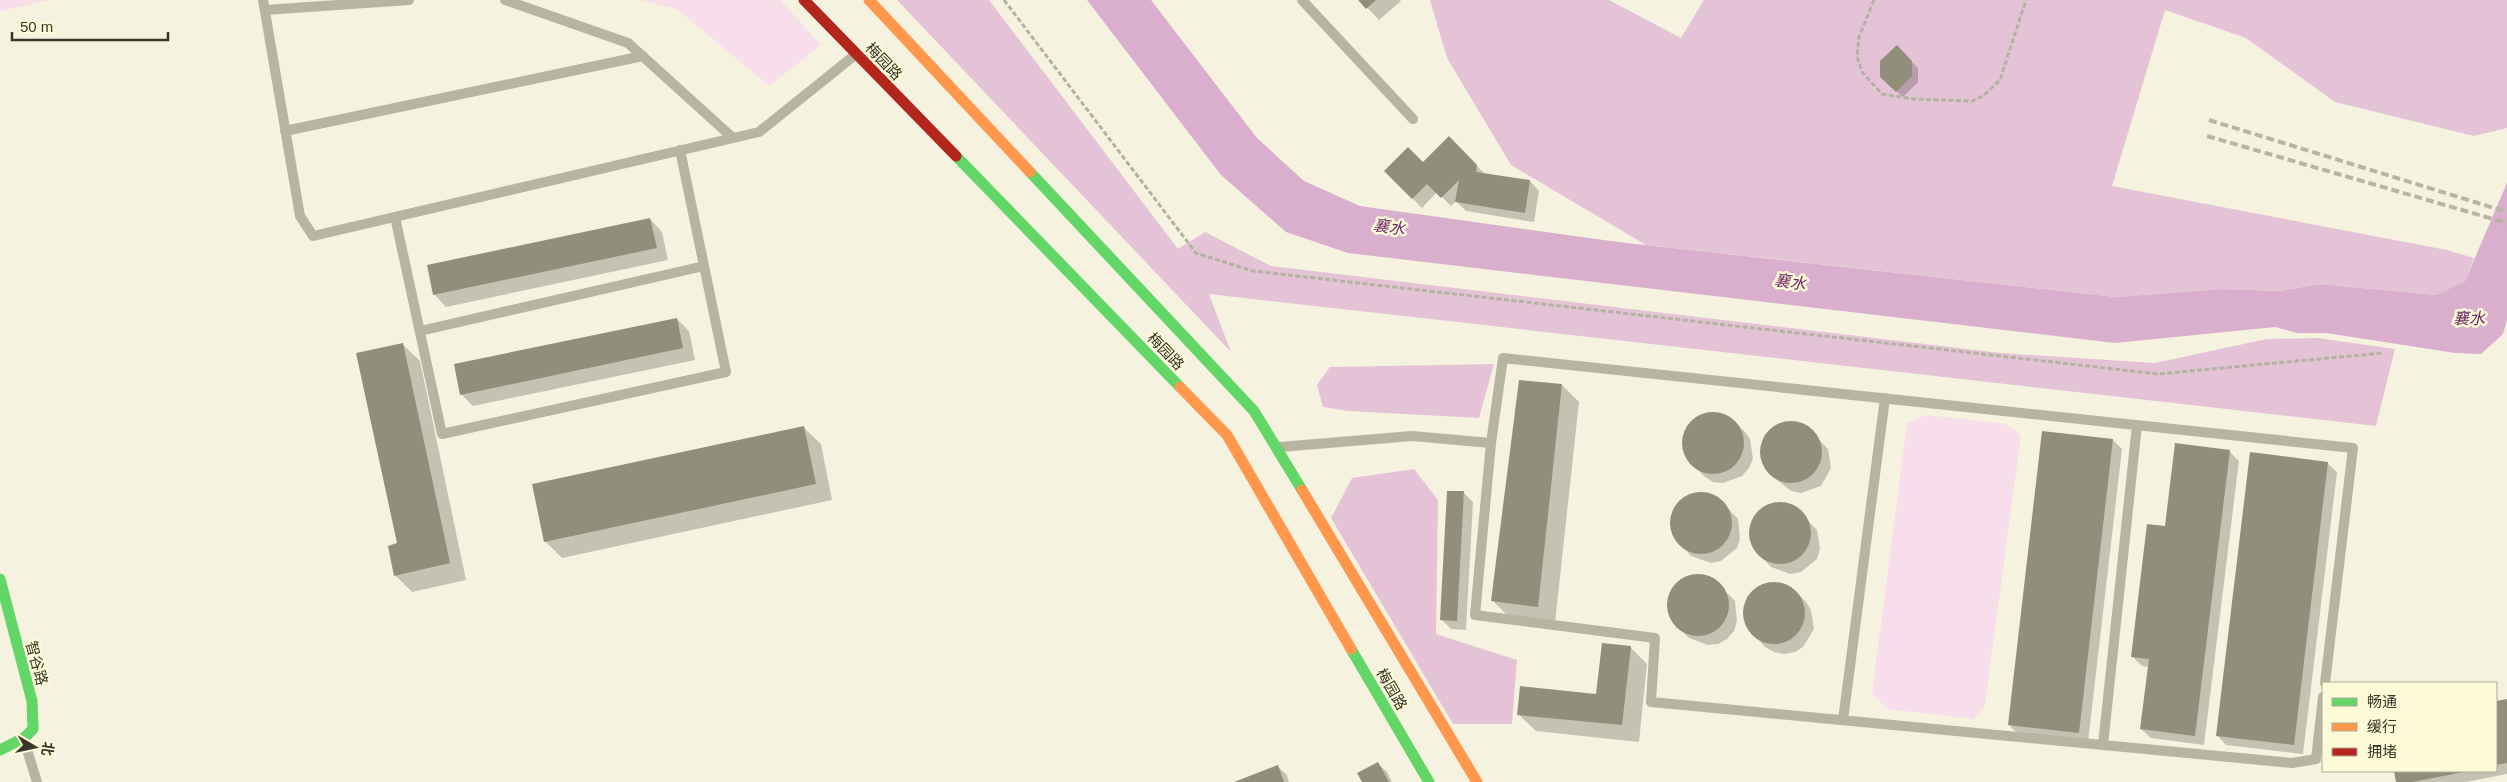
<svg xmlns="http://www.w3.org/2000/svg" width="2507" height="782" font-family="Arial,'Noto Sans SC',sans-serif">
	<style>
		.green { fill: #f8ddea }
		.forest { fill: #e5c3d7 }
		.water { fill: #daafce }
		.shadow { fill: #0003 }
		.building { fill: #918f7a }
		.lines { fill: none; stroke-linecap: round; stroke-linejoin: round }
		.path { stroke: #b4b2a3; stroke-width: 3; stroke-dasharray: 5 2.5; stroke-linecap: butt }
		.lane { stroke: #b7b5a2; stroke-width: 10 }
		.fast { stroke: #63d668; stroke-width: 11 }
		.slow { stroke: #ff974d; stroke-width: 11 }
		.jam { stroke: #b3261e; stroke-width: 11 }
		.rail { stroke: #b7b5a4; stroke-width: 4; stroke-dasharray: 8 4; stroke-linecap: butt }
		.labels { text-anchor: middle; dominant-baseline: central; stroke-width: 5; stroke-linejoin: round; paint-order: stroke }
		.street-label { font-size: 15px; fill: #373629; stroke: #fdfad8 }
		.water-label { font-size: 16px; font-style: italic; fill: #6c2566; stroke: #fdfad8 }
	</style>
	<rect width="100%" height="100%" fill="#f5f3e0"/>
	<path class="green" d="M0,0H49L0,11Z
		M641,0H780L821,45L769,86L677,9Z
		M1926,415L2006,424L2021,435L1985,705L1973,719L1888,709L1872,694L1907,423Z"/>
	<path class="forest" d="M897,0H989L1178,249L1205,232L1271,266L2001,353L2155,363L2267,339L2318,338L2395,349L2376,426L1209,294L1231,352Z
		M1430,0H1609L1681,38L1704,0H2507V128L2474,136L2335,102L2246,38L2165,10L2112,186L2447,250L2474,258L2465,281L2436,295L2320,284L2279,291L2222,289L2116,297L1646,245L1511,165L1447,58Z
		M1494,364L1479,418L1348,411L1323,407L1317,385L1330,367Z
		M1414,469L1438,500L1436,634L1517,660L1512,724H1453L1331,518L1352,478Z"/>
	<path class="water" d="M1087,0H1151L1257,138L1304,181L1360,206L1618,242L2116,297L2222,289L2279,291L2320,284L2436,295L2465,281L2507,183V320L2503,334L2481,354L2455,353L2326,333H2297L2275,327L2115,343L1348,253L1286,232L1221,175Z"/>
	<path class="shadow" d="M1360,0H1400L1401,1L1379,20Z
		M1903,53L1918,68V82L1903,97L1887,83Z
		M1449,138L1485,174L1530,181L1539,191L1534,222L1466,211L1456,201L1451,206L1437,192L1422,208L1386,171L1423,164Z
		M650,219L662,232L668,260L446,307L434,294Z
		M677,319L689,331L695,360L473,406L461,394Z
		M402,344L420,361L466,580L412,592L395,575L399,544Z
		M1562,385L1579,402L1555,623L1509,617L1492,600Z
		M1719,413L1735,422L1745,432L1750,439L1753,459L1749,468L1742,476L1723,483L1713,482L1704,476L1694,466L1687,458L1684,438L1687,429L1700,416Z
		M1787,422L1805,425L1828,449L1831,468L1821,486L1801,493L1791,491L1775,478L1765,468L1762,458V448L1770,431Z
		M803,427L821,444L832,500L562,558L545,541Z
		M2113,440L2122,449L2088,742L2018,734L2009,725Z
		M2229,451L2239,461L2204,745L2151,738L2141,729L2149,667L2142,666L2133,657L2166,528Z
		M2327,463L2337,472L2303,754L2226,745L2217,735Z
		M1464,493L1473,502L1466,630L1451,629L1441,619Z
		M1697,493H1706L1722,502L1738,519L1740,539L1737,548L1721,561L1711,563L1691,556L1675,538L1671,518L1674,508L1680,501Z
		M1776,503L1794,507L1817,530L1820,549L1817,559L1801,572L1790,574L1771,567L1754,549L1751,539V529L1754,519L1760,512Z
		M1694,575L1712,578L1735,601L1737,621L1734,631L1727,639L1718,644L1708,645L1689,638L1672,621L1668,611V601L1677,583Z
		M1779,584L1796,592L1806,602L1811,610L1814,629L1803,647L1795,652L1784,654L1774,652L1765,647L1748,629L1745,619V609L1753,591L1761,586Z
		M1630,647L1647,664L1639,742L1536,731L1518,714L1597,696Z
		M2507,700V774L2466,782H2397L2395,771H2496V702Z
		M1377,763L1387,772L1392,782H1363Z
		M1277,766L1287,775L1289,782H1237Z"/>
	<path class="building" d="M1358,0H1376L1366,9Z
		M1897,45L1912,61V76L1896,92L1880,77V61Z
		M1449,136L1477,165L1476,172L1530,180L1525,213L1455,202L1459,180L1441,198L1427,184L1412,199L1384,171L1408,147L1423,162Z
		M650,218L657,248L433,295L427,265Z
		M677,318L683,348L460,395L454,364Z
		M403,343L450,563L394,576L388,546L397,543L356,353Z
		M1519,380L1562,384L1538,607L1491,601Z
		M1682 443a31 31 0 1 1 62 0a31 31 0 1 1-62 0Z
		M1760 452a31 31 0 1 1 62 0a31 31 0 1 1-62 0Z
		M804,426L816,484L544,542L532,484Z
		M2042,431L2113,439L2079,733L2008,725Z
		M2175,443L2230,450L2195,736L2140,729L2149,659L2131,657L2147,524L2165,526Z
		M2250,452L2328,462L2294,745L2216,736Z
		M1447,491H1464L1457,621L1440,620Z
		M1670 523a31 31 0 1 1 62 0a31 31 0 1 1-62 0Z
		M1749 533a31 31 0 1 1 62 0a31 31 0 1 1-62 0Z
		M1667 605a31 31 0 1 1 62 0a31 31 0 1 1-62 0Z
		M1743 613a31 31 0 1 1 62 0a31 31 0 1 1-62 0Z
		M1602,643L1631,646L1622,725L1517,715L1520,686L1596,694Z
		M2507,699V763L2496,765V701Z
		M1378,762L1389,782H1362L1357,773Z
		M1278,765L1284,782H1234Z
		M2394,771H2464V772L2412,782H2396Z"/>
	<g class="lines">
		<path class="path" d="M1004,0L1196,253L1253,271L2158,374L2383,353
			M1874,0L1859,37L1857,56L1862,72L1882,94L1913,99L1972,101L1983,96L2000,80L2026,0"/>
		<path class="lane" d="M263,0L300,216L313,236L759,132L855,55
			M505,0L628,43L733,138
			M1302,0L1413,119
			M265,10L409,0
			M285,131L643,56
			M395,217L442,434L726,372L680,150
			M420,331L704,266
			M1280,447L1412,436L1491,443
			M2323,697L2316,759L2292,763L1651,702L1655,638L1475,615L1491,443L1503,358L2353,448L2325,683
			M1843,720L1885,398
			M24,740L37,782
			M2103,745L2137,425"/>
		<path class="fast" d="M956,156L1180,387
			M1030,172L1254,411L1302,490
			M0,579L32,701L33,729L24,738L0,750
			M1351,649L1429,782"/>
		<path class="slow" d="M869,0L1030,172
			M1180,387L1227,435L1351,649
			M1302,490L1477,782"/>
		<path class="jam" d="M804,0L956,156"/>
		<path class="rail" d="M2209,120L2507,212
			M2207,136L2507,223"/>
	</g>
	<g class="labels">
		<g class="street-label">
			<text transform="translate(884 61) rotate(46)">梅园路</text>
			<text transform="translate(1166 351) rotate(46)">梅园路</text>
			<text transform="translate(37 663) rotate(75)">智谷路</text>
			<text transform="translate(1392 689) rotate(60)">梅园路</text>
		</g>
		<g class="water-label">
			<text transform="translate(1389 227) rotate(8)">襄水</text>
			<text transform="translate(1790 282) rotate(8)">襄水</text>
			<text x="2469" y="318">襄水</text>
		</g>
	</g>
	<rect x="2322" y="682" width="175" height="90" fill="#fdfad8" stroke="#aeac92"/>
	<rect x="2332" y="698" width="25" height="8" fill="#63d668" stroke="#aeac92"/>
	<text x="2367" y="707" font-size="15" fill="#373629">畅通</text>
	<rect x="2332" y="723" width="25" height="8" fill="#ff974d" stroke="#aeac92"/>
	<text x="2367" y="732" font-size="15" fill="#373629">缓行</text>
	<rect x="2332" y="748" width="25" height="8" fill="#b3261e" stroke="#aeac92"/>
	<text x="2367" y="757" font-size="15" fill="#373629">拥堵</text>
	<g transform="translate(35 747) rotate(99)" stroke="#fdfad8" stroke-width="4" paint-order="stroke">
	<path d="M0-4L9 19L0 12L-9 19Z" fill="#373629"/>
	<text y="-8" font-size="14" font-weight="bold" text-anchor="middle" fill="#373629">北</text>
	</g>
	<path d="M12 32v8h156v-8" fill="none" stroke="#373629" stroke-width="2.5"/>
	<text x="20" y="32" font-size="15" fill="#373629" stroke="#fdfad8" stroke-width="4" paint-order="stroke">50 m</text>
</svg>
